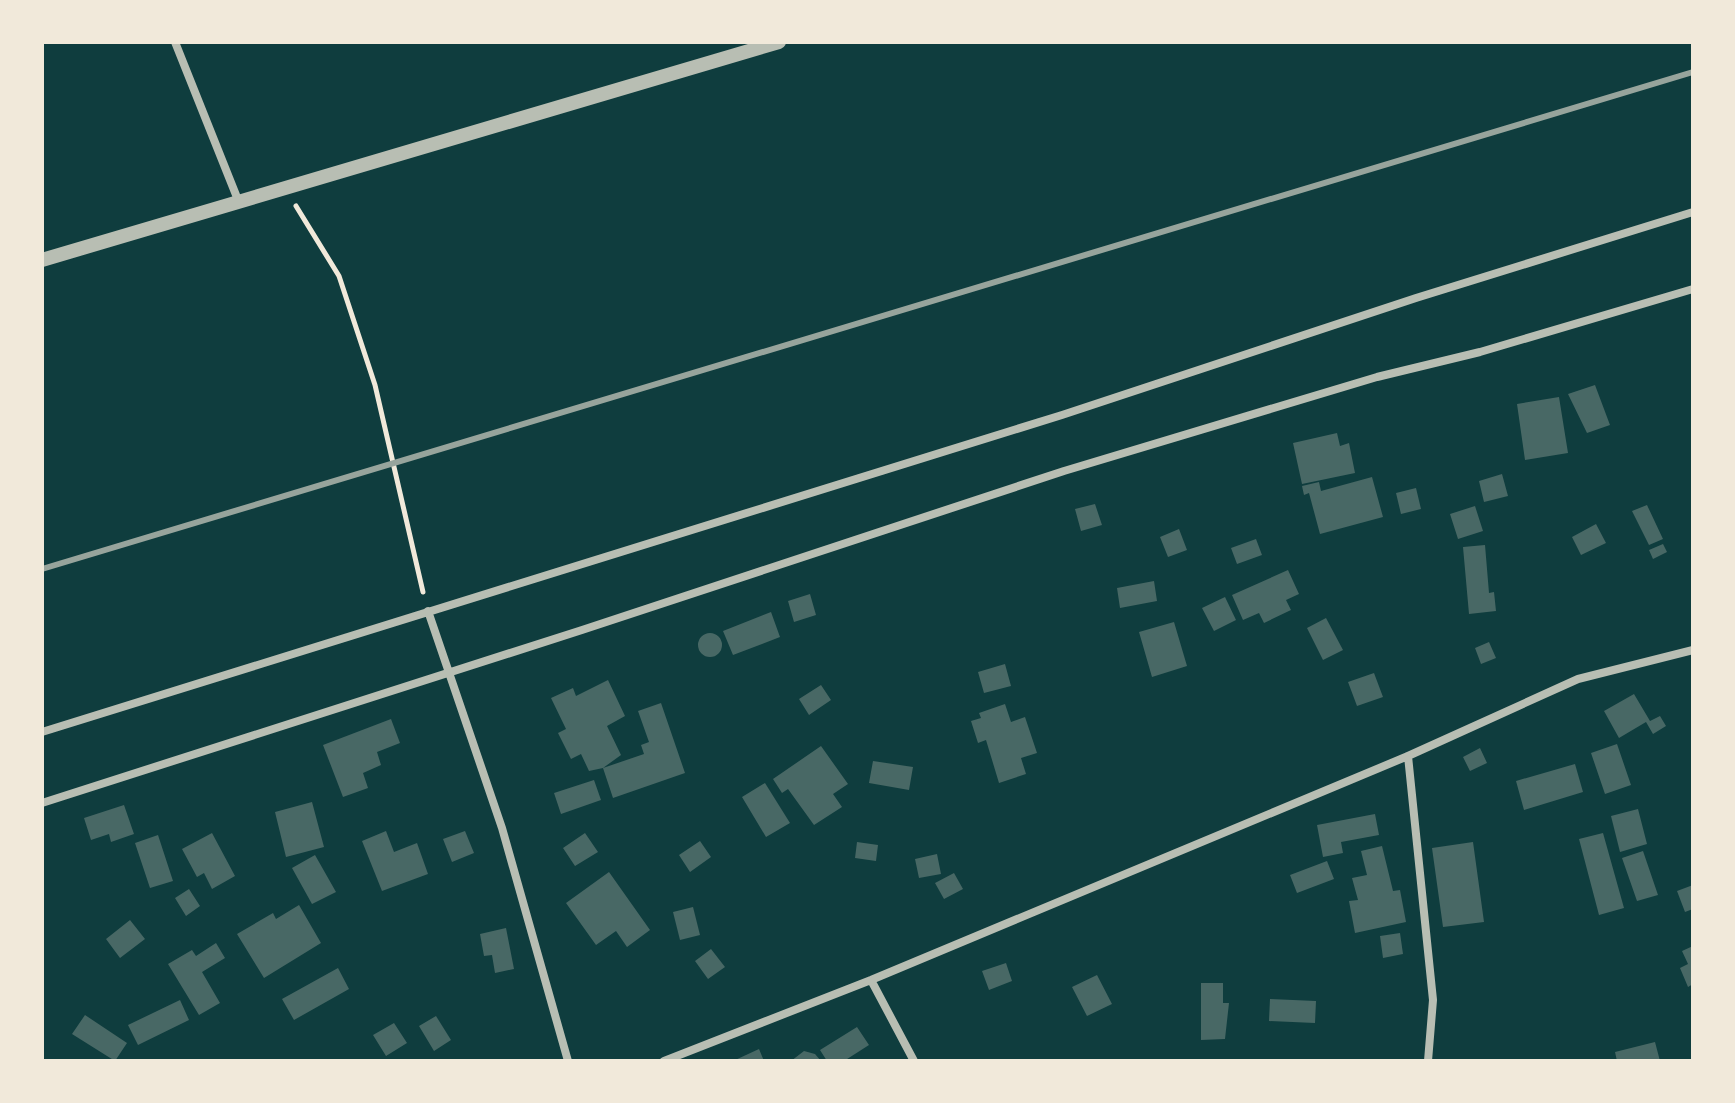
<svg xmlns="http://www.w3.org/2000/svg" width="1735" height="1103" font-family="Poppins,sans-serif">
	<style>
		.building { fill: #486865 }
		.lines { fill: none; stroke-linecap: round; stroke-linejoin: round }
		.path { stroke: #f1e9da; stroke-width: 5 }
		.minor { stroke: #b8beb3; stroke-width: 8 }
		.tertiary { stroke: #b8beb3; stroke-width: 14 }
		.rail { stroke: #97a49c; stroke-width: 6 }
	</style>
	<rect width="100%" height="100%" fill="#0f3d3e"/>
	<path class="building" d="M1595,385L1610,425L1587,433L1568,394Z
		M1559,397L1568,453L1525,460L1517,404Z
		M1337,433L1340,446L1349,443L1355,473L1302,484L1293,443Z
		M1502,474L1508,496L1484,502L1479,481Z
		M1372,477L1383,517L1320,534L1309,493L1304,495L1302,486L1319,482L1321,491Z
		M1416,488L1421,509L1401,514L1396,493Z
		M1095,504L1102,525L1081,531L1075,509Z
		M1647,505L1663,539L1649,545L1632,511Z
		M1475,506L1483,531L1458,539L1450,514Z
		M1596,524L1606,543L1581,555L1572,537Z
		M1179,529L1187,550L1168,557L1160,537Z
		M1256,539L1262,555L1237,564L1231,548Z
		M1663,544L1667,552L1653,559L1649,550Z
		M1485,545L1489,593L1494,592L1496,611L1469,614L1463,547Z
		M1288,570L1299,594L1286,600L1291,610L1264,623L1259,613L1243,620L1232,595Z
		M1154,581L1157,601L1120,608L1117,588Z
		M810,594L816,615L794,622L788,601Z
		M1225,597L1236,620L1214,631L1202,608Z
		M771,612L780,637L733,655L723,631Z
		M1326,618L1343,650L1323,660L1307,628Z
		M1174,622L1187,666L1152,677L1139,632Z
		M698 645a12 12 0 1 1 24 0a12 12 0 1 1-24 0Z
		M1489,642L1496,658L1481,664L1475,648Z
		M1005,664L1011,686L984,693L978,672Z
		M1374,673L1383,697L1357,706L1348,682Z
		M608,680L625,716L607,726L621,755L603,768L589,771L581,754L571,759L558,733L566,729L551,698L573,688L576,696Z
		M821,685L831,700L809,715L799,699Z
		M1634,694L1650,721L1660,716L1666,726L1653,734L1646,722L1619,738L1604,711Z
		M661,703L685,773L613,798L603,768L644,754L641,745L649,742L638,711Z
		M1005,704L1011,722L1025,717L1037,753L1021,758L1026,774L999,783L986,740L978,743L971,721L981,718L979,713Z
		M391,719L400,743L377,752L381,765L363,773L368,788L343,797L323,745Z
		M1617,744L1631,785L1605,794L1591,753Z
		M821,746L848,784L833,794L842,807L814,825L788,789L782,793L773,779Z
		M1480,748L1487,763L1470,771L1463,757Z
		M873,761L913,767L909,790L869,783Z
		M1575,764L1583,792L1524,810L1516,781Z
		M594,780L601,800L561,814L554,793Z
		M765,783L790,823L766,837L742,797Z
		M312,802L324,847L286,857L275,812Z
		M124,805L134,834L111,842L109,834L91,840L84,818Z
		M1638,809L1647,844L1620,852L1611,816Z
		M1375,814L1379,835L1341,842L1343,853L1323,857L1317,825Z
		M386,831L394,852L417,843L428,874L382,891L362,841Z
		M465,831L474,853L452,862L443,839Z
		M212,833L235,876L212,889L204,873L197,877L182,849Z
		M585,833L598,852L575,866L563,848Z
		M1603,833L1624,908L1599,915L1579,839Z
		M158,835L173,881L150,888L135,843Z
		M700,841L711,857L690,872L679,855Z
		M857,842L878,845L876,861L855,858Z
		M1473,842L1484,922L1443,927L1432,848Z
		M1382,846L1393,891L1400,890L1406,922L1355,933L1349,901L1358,900L1352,878L1367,875L1361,851Z
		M1643,851L1658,895L1637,901L1622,858Z
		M937,854L941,874L919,878L915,859Z
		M315,855L336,892L312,904L292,868Z
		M1327,861L1334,879L1297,893L1290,875Z
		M609,872L650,930L627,947L616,931L596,945L566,903Z
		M954,873L963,889L944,899L935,883Z
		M1693,885V909L1685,912L1677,891Z
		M189,889L200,906L186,916L175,898Z
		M299,905L321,943L264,978L237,934L273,913L276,919Z
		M693,907L700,935L680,940L673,912Z
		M130,920L145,939L120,958L106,939Z
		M506,928L514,969L495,973L492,955L484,956L480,934Z
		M1400,933L1403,954L1383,958L1380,936Z
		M216,943L225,958L202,972L220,1003L199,1015L168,964L192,950L196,956Z
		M1693,946V984L1688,987L1680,968L1688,964L1682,951Z
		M711,949L725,967L708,979L695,961Z
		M1006,963L1012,981L989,990L982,971Z
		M338,968L349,989L294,1020L282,999Z
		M1097,975L1112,1004L1087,1016L1072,987Z
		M1201,983H1223V1003H1229L1225,1039L1201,1040Z
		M1270,999L1316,1001L1315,1023L1269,1021Z
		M180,1000L189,1020L138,1045L128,1025Z
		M85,1015L127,1043L115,1061L72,1034Z
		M436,1016L451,1040L434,1051L419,1026Z
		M394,1023L407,1043L386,1056L373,1035Z
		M857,1027L869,1045L844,1061H827L820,1050Z
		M1655,1042L1660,1061H1617L1615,1052Z
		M759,1049L764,1061H733Z
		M804,1051L815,1054L821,1061H791Z"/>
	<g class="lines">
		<path class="path" d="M296,206L339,276L375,385L423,592"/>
		<path class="minor" d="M175,42L238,200
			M428,611L502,828L568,1061
			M42,732L1062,415L1416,298L1693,212
			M1408,756L1433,1000L1428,1061
			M42,803L582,630L1064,471L1377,377L1480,352L1693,289
			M871,980L914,1061
			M664,1061L871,980L1408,756L1578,679L1693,650"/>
		<path class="tertiary" d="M42,260L779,42"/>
		<path class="rail" d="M42,569L1693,72"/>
	</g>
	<rect width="1735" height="1103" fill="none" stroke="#f1e9da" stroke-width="88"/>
</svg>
